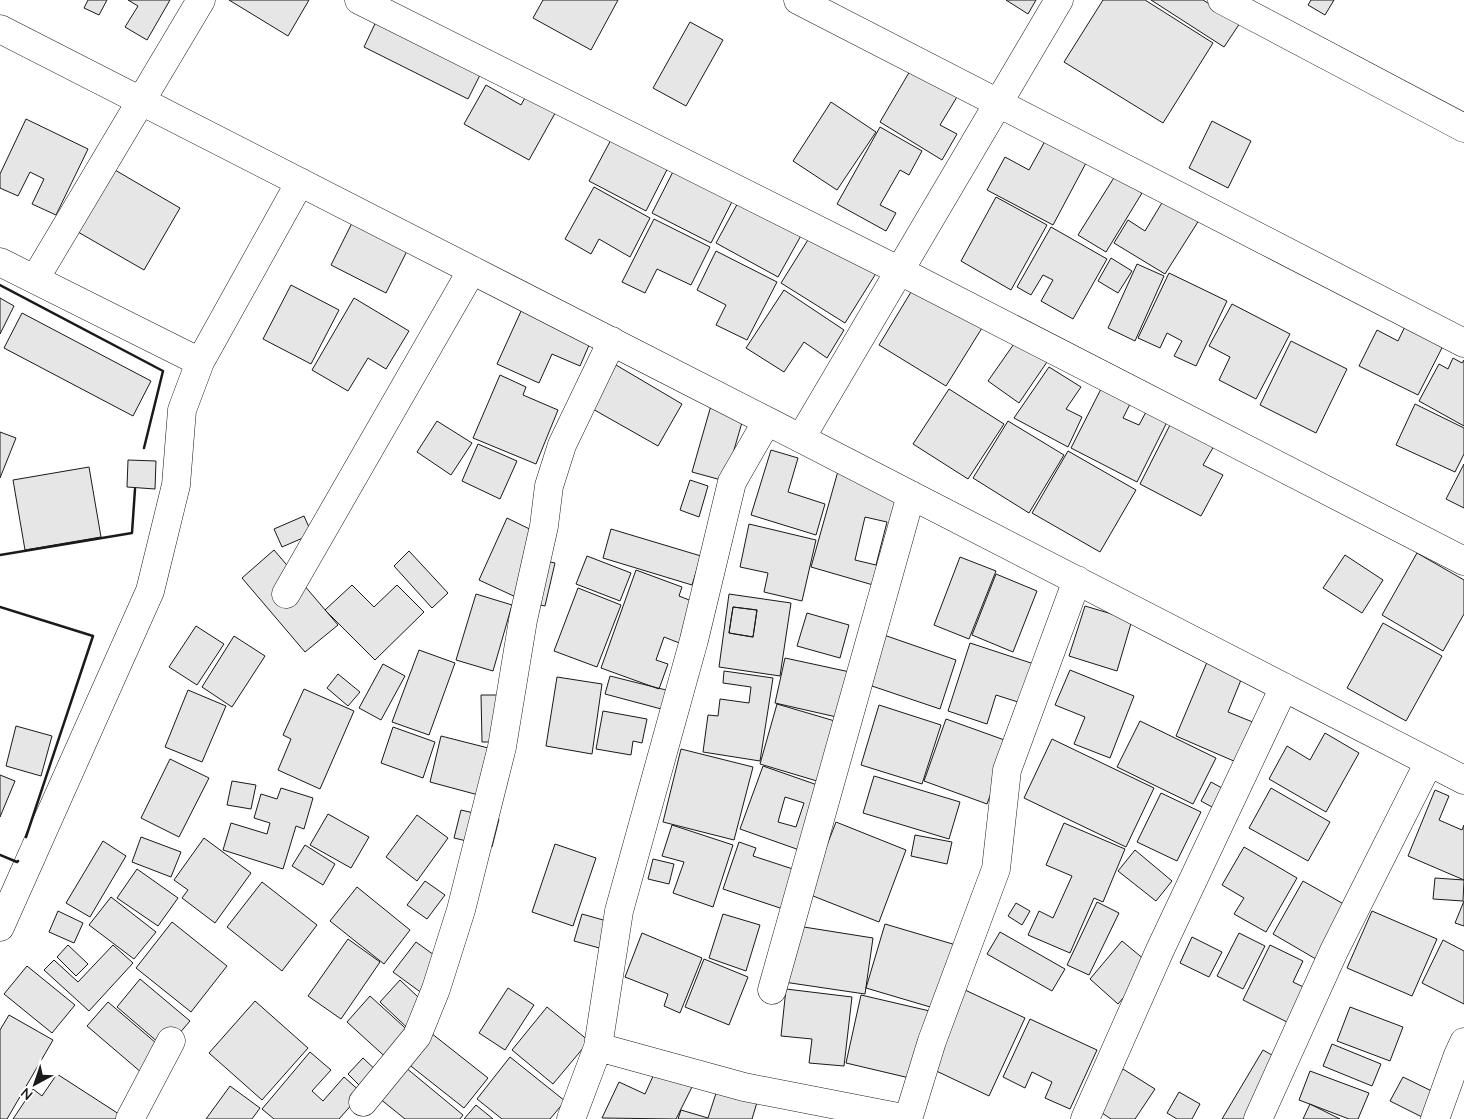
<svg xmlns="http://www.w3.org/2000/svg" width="1464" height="1119" font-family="Quicksand,sans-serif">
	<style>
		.building { fill: #e6e6e6; stroke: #1a1a1a; fill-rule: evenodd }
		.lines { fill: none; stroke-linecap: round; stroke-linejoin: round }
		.minor-casing { stroke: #1a1a1a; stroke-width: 29 }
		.minor { stroke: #fff; stroke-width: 28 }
		.wall { stroke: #1a1a1a; stroke-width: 2.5 }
	</style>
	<rect width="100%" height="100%" fill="#fff"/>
	<path class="building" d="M88,0H107L99,15L84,8Z
		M128,0H170L147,40L125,27L138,6Z
		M229,0H309L288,36Z
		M543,0H618L591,50L533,18Z
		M1006,0H1036L1028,14Z
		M1103,0H1145L1213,43L1163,123L1064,62Z
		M1151,0H1203L1240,23L1224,47Z
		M1311,0H1334L1325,15L1308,5Z
		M382,9L487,61L468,99L364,47Z
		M690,22L723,40L686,106L653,88Z
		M914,64L960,92L940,125L957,134L942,160L880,122Z
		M533,83L563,99L529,160L464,124L486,85L521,105Z
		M831,102L876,132L837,190L793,161Z
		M26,119L88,149L56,215L32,204L44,179L30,172L18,196L0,188V174Z
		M622,119L678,148L646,211L589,181Z
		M1212,121L1251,141L1228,188L1189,168Z
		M880,127L922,151L909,175L900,170L880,205L896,213L886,231L837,204Z
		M1045,141L1086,163L1053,225L987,190L1005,157L1029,170Z
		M681,156L740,186L711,243L652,213Z
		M115,170L180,208L144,270L78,232Z
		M1115,176L1142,193L1106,252L1078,235Z
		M594,187L650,218L630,257L599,239L591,254L565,239Z
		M746,188L808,223L778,277L716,243Z
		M1166,196L1201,217L1165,274L1114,243L1128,220L1145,231Z
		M996,197L1047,225L1011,290L961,261Z
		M654,219L710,247L691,285L657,269L645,293L622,282Z
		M352,223L407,251L386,293L331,265Z
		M816,227L880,267L845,323L781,283Z
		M1051,227L1107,259L1073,319L1041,301L1053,280L1043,275L1031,295L1017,287Z
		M716,251L777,282L747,340L716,325L726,305L697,290Z
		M1111,258L1132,271L1118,293L1098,281Z
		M1137,264L1164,276L1135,341L1108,328Z
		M1169,273L1227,301L1196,366L1174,356L1182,341L1167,333L1160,348L1138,338Z
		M291,285L339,310L311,364L263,339Z
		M914,287L982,328L946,386L879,345Z
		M784,290L844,330L827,358L804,342L784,372L746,348Z
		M0,298L14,306L0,334Z
		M354,298L409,331L386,369L368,358L348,391L312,370Z
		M527,298L596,329L580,366L552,354L539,383L497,364Z
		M1232,304L1290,334L1256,399L1219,380L1230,357L1209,346Z
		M22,313L151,381L133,416L4,348Z
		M1410,316L1448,336L1418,395L1359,366L1377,330L1398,341Z
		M1016,341L1047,362L1019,403L988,381Z
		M1291,341L1347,369L1316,433L1260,405Z
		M1453,358L1462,363L1464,360V426L1419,401L1439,364L1448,369Z
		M616,365L682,404L658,446L591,408Z
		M1049,367L1081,387L1066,409L1082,417L1068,447L1014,418Z
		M500,375L526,387L523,395L558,410L536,464L473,438Z
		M949,389L1004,424L968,479L913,444Z
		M1101,389L1130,404L1123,418L1139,425L1146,412L1167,422L1137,482L1071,448Z
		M712,402L745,412L725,481L692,472Z
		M1415,404L1464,428V454L1455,472L1396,445Z
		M437,421L472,443L451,475L417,452Z
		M1008,421L1064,455L1029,513L973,478Z
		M1171,423L1214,446L1203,465L1223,475L1201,516L1140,484Z
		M0,432L16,438L0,478Z
		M478,444L517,461L500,499L462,481Z
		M771,450L798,458L788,492L825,504L816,535L751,515Z
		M1068,451L1136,490L1100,552L1032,513Z
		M128,460L156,461L155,489L127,487Z
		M840,464L906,509L880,587L811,567ZM865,517L887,522L876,565L855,560Z
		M1464,464V508L1446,499Z
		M89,467L101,537L25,550L13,480Z
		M690,480L708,486L699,517L680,510Z
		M304,516L312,534L282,547L274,529Z
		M507,518L546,537L518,598L479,580Z
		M749,524L816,540L802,601L764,592L768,573L740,567Z
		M611,529L701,556L692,585L603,558Z
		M274,550L338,625L305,652L242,578Z
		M409,551L448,593L432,608L394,566Z
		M1417,553L1464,580V614L1443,651L1382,615Z
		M1345,555L1383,580L1362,613L1323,588Z
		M587,556L631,573L620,601L576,584Z
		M960,557L996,571L969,639L934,625Z
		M537,559L555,563L545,606L527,602Z
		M636,570L682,587L679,596L702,605L687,646L664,637L656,660L668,664L659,689L601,668Z
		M996,574L1037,591L1013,652L972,635Z
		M352,585L374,607L397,585L424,612L375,660L325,610Z
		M578,588L621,605L597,667L554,651Z
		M476,594L512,605L493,671L456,660Z
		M729,594L791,603L780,676L719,667ZM733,607L757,610L753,637L729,633Z
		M1085,606L1132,620L1117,671L1069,656Z
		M733,607L757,610L753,637L729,633Z
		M807,613L849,625L840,658L797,646Z
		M1383,623L1442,656L1406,721L1347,688Z
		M196,626L224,644L197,685L169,667Z
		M881,634L956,660L940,709L866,684Z
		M234,636L265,656L232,707L202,687Z
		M970,643L1034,664L1021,703L996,695L987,724L948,711Z
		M419,650L455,663L429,735L392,722Z
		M1210,655L1245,670L1228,712L1260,725L1243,765L1176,736Z
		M785,658L850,672L841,718L775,703Z
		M383,664L405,676L381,720L359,708Z
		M1070,670L1134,696L1110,758L1074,744L1085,717L1055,705Z
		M724,671L773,678L760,761L703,752L708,715L718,716L720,699L749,703L751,687L723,683Z
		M338,674L360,692L348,706L327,688Z
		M610,676L670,691L665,710L605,694Z
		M557,677L602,684L592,754L546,746Z
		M304,689L354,711L320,789L278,770L291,739L283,735Z
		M188,690L226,706L202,762L165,747Z
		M481,695H505V742H482Z
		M777,704L845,724L827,784L760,764Z
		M879,705L941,725L922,784L861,765Z
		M603,711L647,719L642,743L633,741L631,755L596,749Z
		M946,719L1010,742L987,804L924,781Z
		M1140,721L1216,758L1193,804L1117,767Z
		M16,726L52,736L41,776L6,766Z
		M393,727L435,742L423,778L381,763Z
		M1325,733L1359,753L1326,812L1269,779L1287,746L1310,760Z
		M441,736L508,753L497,800L430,782Z
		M1052,739L1154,788L1126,847L1024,798Z
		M681,749L753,767L734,840L663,822Z
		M170,759L209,778L179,837L141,818Z
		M763,766L826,788L805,852L740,829ZM785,797L804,803L796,827L778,822Z
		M0,775L15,781L0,817Z
		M874,776L960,802L949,839L863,813Z
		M232,781L256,785L251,809L227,805Z
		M1211,782L1233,794L1223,813L1201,801Z
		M281,788L313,798L304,829L296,826L283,869L223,850L231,823L267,834L270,823L254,818L261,794L277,799Z
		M1271,788L1330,822L1308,861L1249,828Z
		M1435,790L1449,796L1439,820L1462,830L1464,825V880L1408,856Z
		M1161,793L1201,812L1177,861L1137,842Z
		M461,810L499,819L492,847L454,838Z
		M328,814L369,837L351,868L310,845Z
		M417,815L448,838L417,881L386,857Z
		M836,822L906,850L879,922L808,894Z
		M1064,823L1125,849L1103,902L1094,898L1070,953L1028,935L1039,911L1053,918L1072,876L1046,865Z
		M672,825L733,845L713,907L673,893L684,862L662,856Z
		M915,835L952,842L947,864L911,856Z
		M141,837L181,852L171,877L132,862Z
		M204,838L251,873L215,923L182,898L188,890L174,880Z
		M103,841L126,856L90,917L66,903Z
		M739,842L756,848L753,856L799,871L786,910L723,889Z
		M555,844L596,858L573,926L532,912Z
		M305,845L335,864L323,885L292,866Z
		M1244,847L1297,878L1266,932L1234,914L1244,898L1222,885Z
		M1135,850L1172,881L1156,901L1118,871Z
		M653,859L674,864L669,884L648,879Z
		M137,869L178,898L158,926L117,898Z
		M1435,878L1464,880L1463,901L1433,899Z
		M425,881L445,895L427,919L407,905Z
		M1303,881L1356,911L1321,962L1273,934Z
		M262,882L317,925L282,971L227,927Z
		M357,887L410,930L384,964L330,921Z
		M111,897L156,932L134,959L89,925Z
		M1464,901V926L1455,923Z
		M1097,902L1119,913L1089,975L1067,965Z
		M1016,903L1030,911L1022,925L1008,916Z
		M58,911L83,923L74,943L49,932Z
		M1372,911L1437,939L1412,996L1347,968Z
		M582,914L628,927L621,954L574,941Z
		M723,914L760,925L746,971L709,958Z
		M172,922L227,966L191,1012L136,968Z
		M785,924L873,938L865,994L777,981Z
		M885,924L956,945L937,1009L866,988Z
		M1000,932L1065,969L1052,991L987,954Z
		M642,933L702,958L680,1013L664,1006L668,994L625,977Z
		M1239,933L1265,946L1243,989L1217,976Z
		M1192,937L1222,952L1209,977L1180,963Z
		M348,939L380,962L341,1019L308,996Z
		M1443,940L1464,951V1004L1422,983Z
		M1122,941L1151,965L1118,1004L1090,979Z
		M416,942L452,968L430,999L393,972Z
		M68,945L88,964L76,976L57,957Z
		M113,945L133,963L89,1011L44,970L54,960L78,982Z
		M1270,945L1303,961L1293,982L1318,994L1301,1029L1243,1000Z
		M704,959L748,977L729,1025L685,1007Z
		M27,966L75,1005L52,1033L4,994Z
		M140,979L190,1021L166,1049L117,1007Z
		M400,980L435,1013L415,1035L380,1002Z
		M508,988L534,1005L505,1050L479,1033Z
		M786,989L852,997L844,1066L809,1063L812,1039L781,1036Z
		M965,990L1025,1018L989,1096L930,1068Z
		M861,995L934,1012L918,1080L846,1063Z
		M370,996L414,1036L391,1062L347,1022Z
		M255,1001L308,1048L262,1100L209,1053Z
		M108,1002L163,1049L142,1073L87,1026Z
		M547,1007L589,1041L553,1084L512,1050Z
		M1350,1007L1403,1027L1390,1061L1337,1041Z
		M9,1015L53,1040L7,1119H0V1030Z
		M1030,1019L1097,1050L1070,1109L1045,1098L1052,1082L1032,1072L1025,1088L1003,1077Z
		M431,1033L488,1078L464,1108L407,1063Z
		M1332,1044L1381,1064L1372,1086L1323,1066Z
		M1263,1050L1291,1066L1259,1119H1222Z
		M310,1052L331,1070L312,1091L323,1101L344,1077L362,1093L339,1119H274L262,1109Z
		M510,1057L565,1101L550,1119H502L477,1099Z
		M363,1058L380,1074L365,1091L348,1074Z
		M658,1065L694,1083L676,1119L602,1118L619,1082L645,1094Z
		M405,1067L463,1115L460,1119H405L379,1098Z
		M1123,1069L1155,1089L1135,1119H1111L1096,1109Z
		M1310,1071L1369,1093L1358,1119H1349L1299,1100Z
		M57,1074L122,1116L120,1119H13L33,1089L42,1096Z
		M1403,1077L1448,1099L1426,1119L1390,1101Z
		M230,1086L260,1108L252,1119H206Z
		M718,1087L758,1099L752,1119H678L681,1110L708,1118Z
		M1179,1092L1200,1104L1192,1119H1177L1167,1113Z
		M1310,1104L1340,1119H1303Z
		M476,1105L493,1119H464Z"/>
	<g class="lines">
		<g class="minor-casing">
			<path id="minor" d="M359,0L898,270L1464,561
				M798,0L1464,343
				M1222,0L1464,128
				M0,29L767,421L1464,780
				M0,262L200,362
				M35,279L201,0
				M801,438L1059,0
				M286,594L472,270
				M0,927L150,591L176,485L182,410L200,362L300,182
				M772,990L911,495
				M598,1047L744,1087L908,1119
				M363,1102L417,1036L436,989L461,910L502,747L523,620L544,526L549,486L562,445L612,341
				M130,1119L171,1041
				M571,1119L598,1047L619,911L694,640L732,482L767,421
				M908,1119L932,1041L996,869L1007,770L1077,580
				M1085,1119L1160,950L1284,687
				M1258,1119L1334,951L1429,762
				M1435,1119L1458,1055L1464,1042"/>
		</g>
		<use href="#minor" class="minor"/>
		<path class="wall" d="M0,285L163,371L144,448
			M0,555L132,533L135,489
			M0,607L93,636L26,837
			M0,855L17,862L18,861"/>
	</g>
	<g transform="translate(35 1084) rotate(220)" stroke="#ffffff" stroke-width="4" paint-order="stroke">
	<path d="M0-4L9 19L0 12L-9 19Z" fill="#1a1a1a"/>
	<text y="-8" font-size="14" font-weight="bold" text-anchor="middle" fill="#1a1a1a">N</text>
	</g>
</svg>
